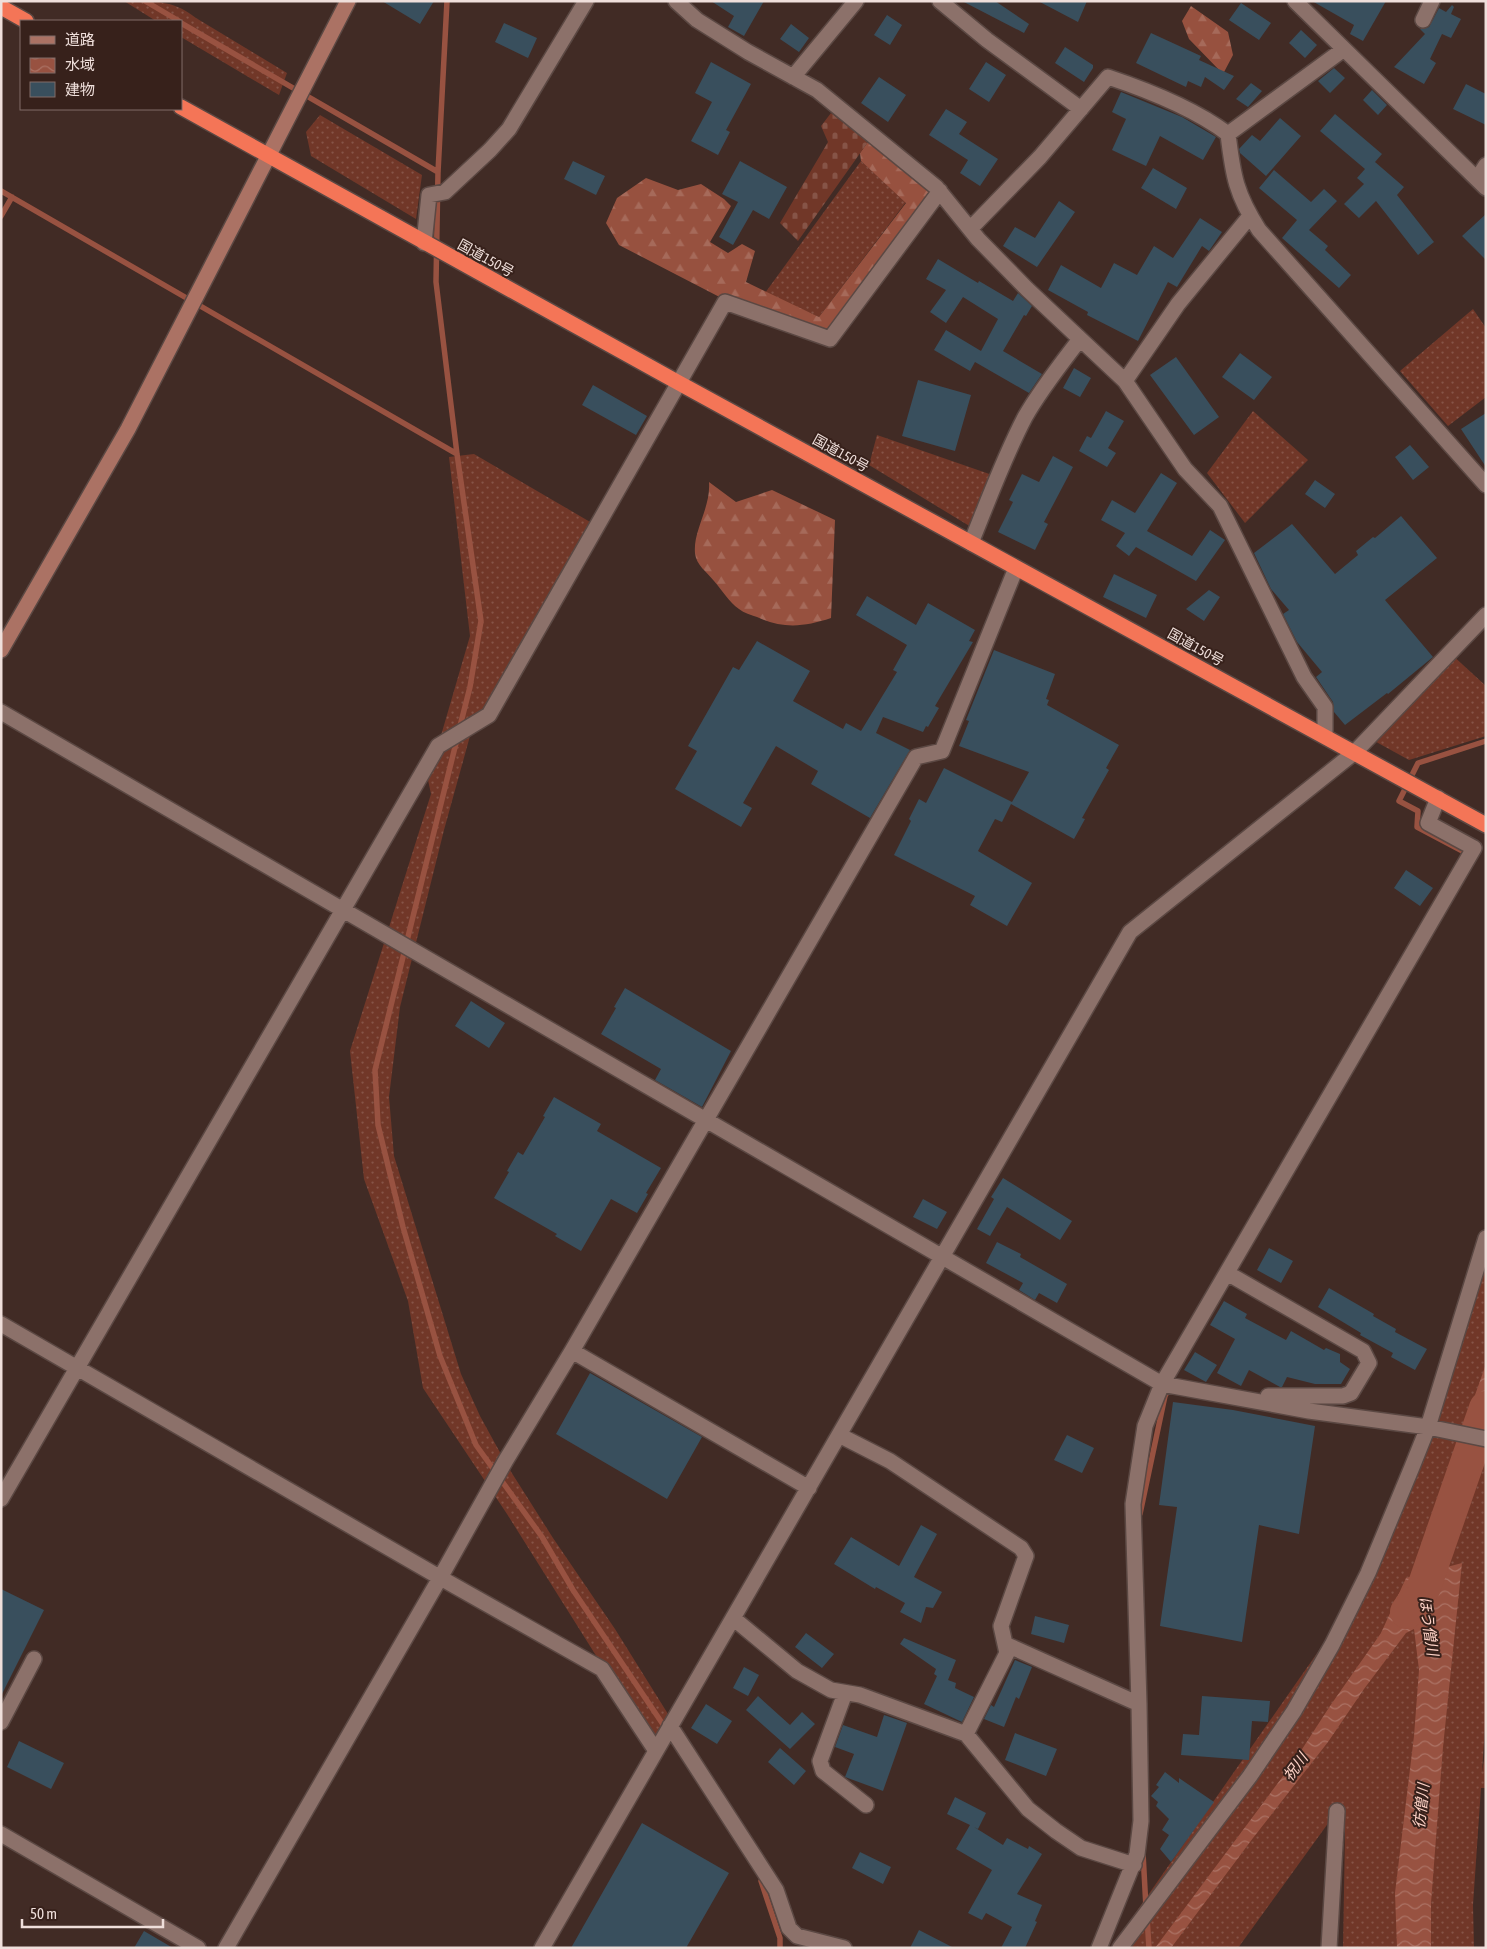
<svg xmlns="http://www.w3.org/2000/svg" width="1487" height="1949" font-family="'Asap Condensed','Noto Sans JP',sans-serif">
	<style>
		.grass { fill: url(#grass-dots) }
		.forest { fill: url(#forest-firs) }
		.cemetery { fill: url(#cemetery-stones) }
		.water { fill: url(#water-waves) }
		.lines { fill: none; stroke-linecap: round; stroke-linejoin: round }
		.stream { stroke: #985241; stroke-width: 5.5 }
		.river { stroke: #985241; stroke-width: 34 }
		.building { fill: #394f5d }
		.street-casing { stroke: #5b4843; stroke-width: 18 }
		.secondary-casing { stroke: #5b4843; stroke-width: 18 }
		.highway-casing { stroke: #5b4843; stroke-width: 18 }
		.street { stroke: #8c716a; stroke-width: 15 }
		.secondary { stroke: #ab7264; stroke-width: 15 }
		.highway { stroke: #f47557; stroke-width: 15 }
		.labels { text-anchor: middle; dominant-baseline: central; stroke-width: 4; stroke-linejoin: round; paint-order: stroke }
		.street-label { font-size: 14px; fill: #efdfdb; stroke: #37211b }
		.water-label { font-size: 15px; font-style: italic; fill: #fed3c7; stroke: #37211b }
	</style>
	<defs>
		<pattern id="grass-dots" width="8" height="8" patternUnits="userSpaceOnUse" patternTransform="scale(1.25)"><rect width="8" height="8" fill="#713728"/><path d="M2 2h.1M6 6h.1" fill="none" stroke="#865447" stroke-width="1.8" stroke-linecap="round"/></pattern>
		<pattern id="forest-firs" width="22" height="20" patternUnits="userSpaceOnUse" patternTransform="scale(1.25)"><rect width="22" height="20" fill="#97513f"/><path d="M5 1l3.5 6h-7zM16 11l3.5 6h-7z" fill="#a66a5a"/></pattern>
		<pattern id="cemetery-stones" width="16" height="16" patternUnits="userSpaceOnUse" patternTransform="scale(1.25)"><rect width="16" height="16" fill="#713728"/><path d="M2 7V4a2 2 0 0 1 4 0v3zM10 15v-3a2 2 0 0 1 4 0v3z" fill="#865447"/></pattern>
		<pattern id="water-waves" width="16" height="10" patternUnits="userSpaceOnUse" patternTransform="scale(1.25)"><rect width="16" height="10" fill="#985241"/><path d="M0 5q4-4 8 0t8 0" fill="none" stroke="#ac7365"/></pattern>
	</defs>
	<rect width="100%" height="100%" fill="#412b25"/>
	<path class="grass" d="M124,1C154,1 174,0 196,18L287,73L279,95L181,37V21H156Z
		M320,115L422,175L416,219L311,156L306,132Z
		M861,161L906,202L819,317L765,293Z
		M1473,309L1486,328V397L1448,426L1400,371Z
		M1253,411L1308,460L1245,523L1207,473Z
		M877,435L998,477L976,530L869,465Z
		M474,454L597,526L470,736L444,830L400,1007L389,1097L394,1156L461,1374L480,1416L508,1467L553,1538L615,1629L673,1722L656,1751L507,1514L423,1388L408,1301L364,1179L350,1051L431,794L428,780L470,636L449,457Z
		M1450,653L1486,686V736L1409,760L1369,738Z
		M1486,1263V1711L1482,1773L1486,1746V1788H1481L1473,1905L1474,1948H1343L1345,1833L1337,1811L1238,1948H1111L1380,1563Z"/>
	<path class="forest" d="M1191,6L1228,32L1233,55L1223,74L1189,39L1182,21Z
		M868,142L936,187L830,339L735,305L619,245L606,223L617,198L646,178L678,190L701,184L724,199L731,206L710,242L728,253L742,244L755,251L746,282L819,317L906,203L861,161L860,153Z
		M709,482L736,502L772,490L835,520L831,618C804,627 783,629 757,617C751,615 744,613 739,609C729,602 722,590 714,581C707,572 696,565 695,553C693,530 711,508 709,482Z"/>
	<path class="cemetery" d="M831,113L868,142L798,241L780,223L828,142L821,126Z"/>
	<path class="water" d="M1486,1364V1431L1435,1508Z
		M1462,1563L1443,1747L1431,1903V1948H1397L1395,1893L1414,1736L1419,1670L1414,1629L1406,1633L1364,1689L1328,1742L1253,1838L1171,1948H1155L1295,1760L1330,1706L1381,1633L1406,1578Z"/>
	<g class="lines">
		<path class="stream" d="M145,1L179,21
			M447,1L438,172L436,282L457,454L481,621L470,687L459,730
			M181,23L438,172
			M1,191L457,454
			M1,216L12,197
			M457,739L375,1070L378,1125L403,1227L440,1356L476,1445L542,1537L573,1590L666,1729
			M1468,854L1417,827L1418,811L1399,801L1418,763L1486,741
			M1140,1514L1165,1396L1170,1387
			M1143,1853L1146,1908
			M761,1881L780,1938V1948
			M1147,1917L1149,1948"/>
		<path class="river" d="M1407,1612L1424,1587L1486,1408"/>
	</g>
	<path class="building" d="M382,1H434L420,24Z
		M711,1H764L744,36L728,27L734,16Z
		M962,1H995L1029,24L1024,33Z
		M1038,1H1087L1078,22Z
		M1312,1H1386L1363,41L1350,34L1354,25Z
		M1241,3L1271,23L1259,40L1229,20Z
		M1452,5L1454,7L1451,14L1461,19L1451,38L1442,34L1430,59L1436,63L1424,84L1394,67L1425,34L1420,29L1429,27L1439,8L1446,12Z
		M887,15L902,25L890,45L874,35Z
		M504,23L537,38L528,58L495,42Z
		M791,24L809,38L799,52L780,39Z
		M1301,30L1317,45L1305,58L1289,43Z
		M1151,33L1201,56L1199,60L1234,76L1224,90L1205,77L1201,87L1188,81L1186,87L1136,63Z
		M1065,47L1093,65V68L1084,82L1055,63Z
		M711,62L751,84L726,130L730,132L718,155L691,141L712,102L695,93Z
		M986,62L1006,75L989,102L969,89Z
		M1334,68L1345,78L1330,93L1318,81Z
		M879,77L906,95L888,122L861,103Z
		M1251,83L1262,91L1248,107L1236,99Z
		M1466,84L1486,94V125L1453,109Z
		M1372,90L1387,105L1378,115L1363,100Z
		M1121,92L1182,117L1216,137L1203,160L1160,136L1146,166L1112,150L1126,119L1112,112Z
		M946,109L967,122L959,134L998,159L980,186L960,173L968,160L929,135Z
		M1335,114L1382,154L1375,162L1404,187L1397,195L1434,242L1418,255L1376,201L1359,218L1344,204L1364,184L1357,178L1365,169L1320,131Z
		M1280,118L1301,136L1266,176L1240,153L1239,149L1252,135L1260,141Z
		M573,161L605,176L596,195L564,179Z
		M740,161L787,187L769,219L753,210L733,245L719,237L738,202L722,194Z
		M1153,168L1187,188L1176,209L1141,188Z
		M1274,170L1311,202L1324,189L1337,201L1309,230L1328,246L1325,250L1351,275L1339,288L1282,238L1297,220L1259,188Z
		M1059,201L1075,212L1037,267L1003,246L1015,227L1035,238Z
		M1486,214V260L1462,236Z
		M1200,218L1222,232L1209,251L1202,246L1177,287L1168,282L1138,341L1087,315L1088,312L1048,290L1061,265L1101,288L1114,263L1137,275L1154,246L1173,258Z
		M938,259L978,283L979,281L1013,301L1018,293L1032,306L1026,316L1024,315L1003,351L1042,374L1029,393L975,362L970,371L934,350L946,330L981,351L998,319L963,297L946,323L930,312L946,290L926,279Z
		M1240,353L1272,377L1254,400L1222,377Z
		M1176,357L1219,417L1194,435L1150,375Z
		M1074,368L1091,378L1080,397L1063,388Z
		M918,380L971,395L955,451L902,436Z
		M593,385L647,416L636,435L582,405Z
		M1106,411L1124,421L1108,448L1116,453L1107,467L1079,451L1087,436L1091,438Z
		M1486,413V467L1461,429Z
		M1410,445L1429,467L1413,480L1395,457Z
		M1053,456L1073,467L1044,522L1048,524L1035,550L998,532L1013,502L1009,500L1022,474L1039,482Z
		M1161,473L1177,483L1147,531L1192,556L1210,530L1225,540L1196,581L1136,547L1129,556L1116,546L1125,533L1101,520L1112,500L1135,513Z
		M1315,480L1335,494L1325,508L1305,494Z
		M1401,516L1437,558L1385,600L1433,657L1388,694L1387,693L1345,725L1334,712L1333,702L1316,677L1322,672L1297,642L1283,614L1289,610L1271,589L1254,553L1292,524L1335,574L1358,555L1356,551L1373,537L1375,538Z
		M1114,574L1157,595L1146,618L1103,597Z
		M1209,590L1220,597L1204,621L1186,609Z
		M867,596L916,625L928,603L975,630L969,641L973,642L935,706L939,708L928,727L926,726L923,732L883,717L876,733L910,750L870,818L811,784L818,771L776,746L743,803L752,808L741,827L675,789L697,751L688,746L733,667L739,670L757,641L810,671L793,701L843,729L846,723L861,731L897,672L893,670L907,645L856,615Z
		M994,650L1055,674L1046,699L1049,700L1047,705L1119,745L1106,768L1109,770L1082,818L1085,819L1074,839L1011,804L1002,822L995,819L978,851L1032,883L1007,926L970,905L975,896L894,855L911,821L909,819L919,799L926,803L944,768L1012,802L1029,772L959,746L969,721L966,720Z
		M1406,870L1433,888L1420,906L1394,888Z
		M625,988L731,1051L702,1107L655,1080L661,1069L601,1034L616,1008L614,1007Z
		M471,1001L505,1023L489,1048L455,1026Z
		M554,1097L601,1124L597,1131L661,1168L646,1193L648,1194L637,1213L611,1199L581,1251L555,1236L557,1234L494,1198L509,1172L507,1171L518,1152L523,1155L545,1117L543,1116Z
		M1003,1178L1072,1221L1060,1240L1007,1207L990,1236L977,1229L994,1199L991,1197Z
		M923,1199L947,1212L937,1229L913,1217Z
		M997,1242L1021,1254L1020,1257L1067,1284L1057,1303L1039,1293L1035,1300L1019,1290L1023,1283L986,1263Z
		M1269,1248L1293,1261L1281,1283L1257,1270Z
		M1329,1288L1374,1314L1373,1316L1396,1329L1395,1332L1427,1349L1415,1370L1391,1357L1393,1353L1360,1335L1361,1333L1318,1307Z
		M1224,1301L1247,1314L1245,1318L1286,1340L1291,1331L1324,1350L1326,1348L1340,1354V1362L1350,1369L1341,1384H1315L1287,1377L1282,1387H1280L1249,1370L1241,1386L1217,1373L1235,1339L1210,1325Z
		M1195,1352L1217,1365L1206,1382L1184,1370Z
		M590,1373L702,1437L667,1499L556,1434Z
		M1173,1402L1233,1410L1315,1426L1299,1534L1259,1525L1242,1642L1160,1626L1177,1507L1159,1505Z
		M1067,1435L1094,1448L1082,1473L1054,1460Z
		M921,1525L937,1534L914,1577L942,1592L933,1608L926,1607L921,1623L900,1612L905,1603L876,1587L875,1589L834,1564L851,1537L899,1566Z
		M1,1589L44,1610L1,1696Z
		M1035,1616L1069,1625L1064,1643L1031,1634Z
		M806,1633L834,1654L822,1668L795,1647Z
		M904,1638L956,1660L948,1680L956,1683L955,1688L974,1697L962,1722L924,1704L937,1676L934,1674L936,1669L900,1644Z
		M1015,1660L1032,1667L1019,1699L1016,1697L1004,1727L984,1719L991,1705L994,1707Z
		M744,1667L759,1675L748,1696L733,1688Z
		M758,1696L790,1725L802,1712L815,1724L790,1749L746,1710Z
		M1202,1696L1270,1701L1268,1722L1252,1721L1249,1760L1181,1755L1183,1734L1199,1735Z
		M706,1704L732,1721L717,1744L691,1728Z
		M884,1715L907,1723L883,1791L845,1777L854,1754L835,1747L843,1725L877,1737Z
		M1015,1733L1057,1749L1046,1776L1005,1760Z
		M19,1741L64,1763L51,1789L7,1767Z
		M780,1748L806,1771L794,1785L768,1762Z
		M1165,1772L1179,1783V1778L1214,1802L1171,1862L1160,1849L1169,1835L1162,1830L1169,1819L1156,1806L1158,1802L1151,1796L1159,1787L1156,1785Z
		M955,1797L986,1813L978,1829L974,1827L1003,1845L1007,1838L1028,1849L1029,1846L1042,1854L1017,1894L1042,1905L1035,1921L1037,1922L1025,1948H1001L1012,1927L986,1913L982,1920L968,1913L992,1870L956,1849L970,1825L947,1814Z
		M642,1823L729,1873L686,1948H571Z
		M860,1852L891,1867L883,1884L852,1868Z
		M919,1930L954,1948H910Z
		M144,1931L173,1948H134Z"/>
	<g class="lines">
		<g class="street-casing">
			<path id="street" d="M676,1L697,20L748,52L817,90L936,187L978,239L1027,289L1125,381L1185,469L1220,506L1304,677L1325,707V736
				M940,1L987,40L1081,109
				M1295,1L1486,188
				M1423,20L1432,1
				M793,77L856,1
				M1228,134L1344,49
				M1477,179L1486,165
				M970,229L1040,157L1108,77C1147,90 1195,109 1228,134C1233,176 1236,194 1259,230L1486,485
				M424,243L429,195L445,192L490,150L509,129L586,1
				M1125,381L1178,304L1250,216
				M971,543C988,501 1004,457 1025,417C1041,389 1061,364 1080,339
				M1,712L1162,1384L1309,1411L1428,1427L1486,1439
				M1227,1273L1363,1351L1369,1363L1351,1393L1343,1396H1268
				M1,1324L446,1581L602,1669L656,1751
				M572,1351L809,1488
				M839,1435L890,1461L1021,1548L1026,1556L1001,1626L1007,1653L966,1734
				M1,1499L438,746L489,715L725,302L830,339L940,191
				M733,1618L797,1671L831,1690L860,1695L966,1734L1028,1809L1056,1831L1081,1848L1134,1865
				M1005,1644L1139,1704
				M845,1693L820,1761L823,1771L866,1805
				M1,1722L34,1659
				M670,1726L776,1890L789,1928L797,1936L844,1948
				M1,1834L198,1948
				M226,1948L440,1578L506,1460L572,1351L916,757L942,751L1016,568
				M542,1948L1130,932L1355,752L1486,615
				M1099,1948L1137,1854L1141,1821L1139,1704L1133,1504L1145,1426L1162,1384L1474,848L1428,823L1438,798
				M1120,1948L1250,1776L1294,1711L1332,1645L1368,1573L1412,1467L1428,1427L1486,1238
				M1329,1948L1337,1811"/>
		</g>
		<g class="secondary-casing">
			<path id="secondary" d="M1,650L128,429L348,1"/>
		</g>
		<g class="highway-casing">
			<path id="highway" d="M1,7L26,21
				M181,107L679,383L1486,825"/>
		</g>
		<use href="#street" class="street"/>
		<use href="#secondary" class="secondary"/>
		<use href="#highway" class="highway"/>
	</g>
	<g class="labels">
		<g class="street-label">
			<text transform="translate(486 258) rotate(29)">国道150号</text>
			<text transform="translate(841 453) rotate(29)">国道150号</text>
			<text transform="translate(1196 647) rotate(29)">国道150号</text>
		</g>
		<g class="water-label">
			<text transform="translate(1429 1626) rotate(82)">ほう僧川</text>
			<text transform="translate(1295 1767) rotate(-54)">祝川</text>
			<text transform="translate(1421 1806) rotate(-84)">彷僧川</text>
		</g>
	</g>
	<rect width="1487" height="1949" fill="none" stroke="#efdfdb" stroke-width="5"/>
	<rect x="20" y="20" width="162" height="90" fill="#37211b" stroke="#816d68"/>
	<rect x="30" y="36" width="25" height="8" fill="#ab7264" stroke="#816d68"/>
	<text x="65" y="45" font-size="15" fill="#efdfdb">道路</text>
	<rect x="30" y="58" width="25" height="15" fill="url(#water-waves)" stroke="#816d68"/>
	<text x="65" y="70" font-size="15" fill="#efdfdb">水域</text>
	<rect x="30" y="82" width="25" height="15" fill="#394f5d" stroke="#816d68"/>
	<text x="65" y="95" font-size="15" fill="#efdfdb">建物</text>
	<path d="M22 1919v8h141v-8" fill="none" stroke="#efdfdb" stroke-width="2.5"/>
	<text x="30" y="1919" font-size="15" fill="#efdfdb" stroke="#37211b" stroke-width="4" paint-order="stroke">50 m</text>
</svg>
